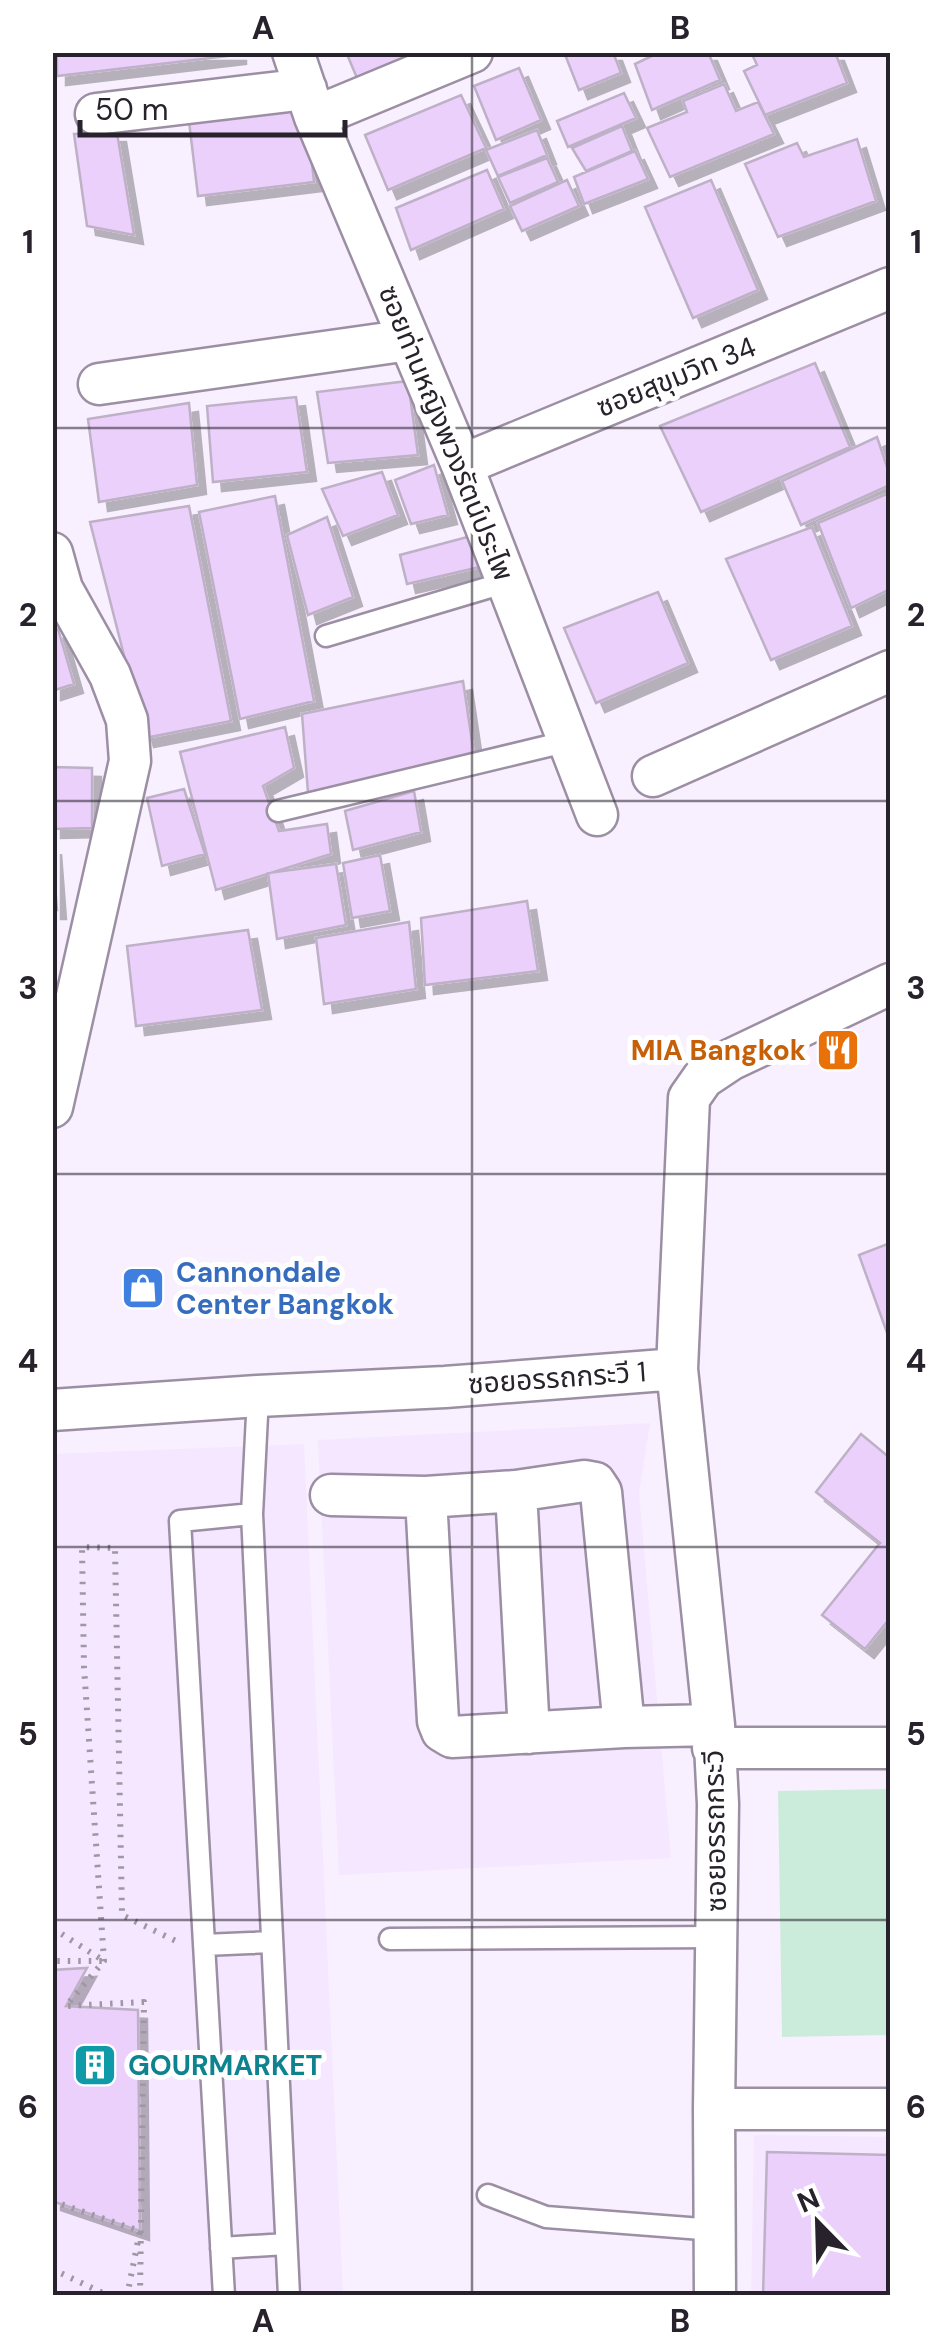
<svg xmlns="http://www.w3.org/2000/svg" width="943" height="2348" font-family="'DM Sans','Noto Sans Thai',sans-serif">
	<style>
		.built { fill: #f5e7ff }
		.green { fill: #ccecdb }
		.building { fill: #ebd0fb; stroke: #beb1c7; stroke-width: 2.5; filter: url(#shadow) }
		.lines { fill: none; stroke-linecap: round; stroke-linejoin: round }
		.service-casing { stroke: #9c8fa4; stroke-width: 25 }
		.minor-casing { stroke: #9c8fa4; stroke-width: 45 }
		.path { stroke: #9e98a3; stroke-width: 6; stroke-dasharray: 2.5 8; stroke-linecap: butt }
		.service { stroke: #fff; stroke-width: 20 }
		.minor { stroke: #fff; stroke-width: 40 }
		.grid { fill: none; stroke: #27222b; stroke-width: 2.5; stroke-opacity: 0.55 }
		.labels { text-anchor: middle; dominant-baseline: central; stroke-width: 10; stroke-linejoin: round; paint-order: stroke }
		.street-label { font-size: 28px; fill: #27222b; stroke: #fff }
		.food-label { font-size: 28px; font-weight: bold; fill: #c56008; stroke: #fff; text-anchor: end }
		.shop-label { font-size: 28px; font-weight: bold; fill: #366cbe; stroke: #fff; text-anchor: start }
		.culture-label { font-size: 28px; font-weight: bold; fill: #0d838f; stroke: #fff; text-anchor: start }
		.neatline { fill: none; stroke: #27222b; stroke-width: 4 }
		.grid-label { font-size: 32px; text-anchor: middle; font-weight: bold; fill: #27222b }
	</style>
	<defs>
		<filter id="shadow"><feDropShadow dx="9" dy="9" stdDeviation="0" flood-color="#0004"/></filter>
	</defs>
	<rect width="100%" height="100%" fill="#f8f0fe"/>
	<path class="built" d="M650,1423L639,1493L671,1858L339,1875L318,1440Z
		M304,1444L343,2295H53L52,1454Z
		M754,2135L890,2137V2295L751,2296Z"/>
	<path class="green" d="M890,1789V2035L782,2037L778,1791Z"/>
	<path class="building" d="M57,52H237V55L57,76Z
		M346,52H437L360,85Z
		M564,52H613L621,73L579,90Z
		M660,52H708L720,80L652,110L635,64Z
		M751,52H835L847,83L765,115L744,71L757,65Z
		M519,68L541,120L496,140L474,86Z
		M724,84L736,111L758,102L774,134L670,177L647,128L687,112L683,101Z
		M624,93L636,118L568,147L557,121Z
		M461,95L486,148L388,190L365,135Z
		M305,99L314,182L198,196L188,113Z
		M622,126L632,151L586,171L572,148Z
		M537,130L547,155L498,176L486,150Z
		M117,133L134,235L87,226L74,134Z
		M857,139L876,201L778,237L745,164L797,143L804,157Z
		M635,151L648,179L584,204L574,177Z
		M547,158L558,182L510,203L498,177Z
		M487,170L504,209L411,250L396,208Z
		M567,180L579,206L522,231L510,206Z
		M711,180L758,290L693,318L645,207Z
		M815,363L850,447L701,512L660,426Z
		M408,381L418,455L328,463L317,392Z
		M296,397L307,472L213,482L207,406Z
		M189,403L197,485L99,502L88,419Z
		M877,437L890,476V485L801,525L782,481Z
		M434,465L448,515L411,524L395,480Z
		M382,472L398,515L343,536L322,489Z
		M889,493L890,498V589L851,608L818,523Z
		M275,496L314,701L240,719L199,512Z
		M189,506L231,721L145,738L90,522Z
		M327,517L353,597L308,615L287,535Z
		M812,527L852,626L771,660L726,559Z
		M471,536L484,566L407,584L400,555Z
		M658,592L688,663L596,703L564,628Z
		M58,629L74,684L52,691V630Z
		M463,681L474,755L308,793L302,714Z
		M285,727L294,768L263,786L279,831L327,824L331,854L216,890L180,752Z
		M52,767L92,768V828L52,829Z
		M184,789L205,854L162,866L147,798Z
		M414,791L421,832L353,850L345,811Z
		M52,845L57,910H52Z
		M380,855L390,911L352,918L343,863Z
		M336,864L346,925L277,939L268,873Z
		M527,901L538,971L425,985L421,918Z
		M409,922L416,989L324,1004L316,938Z
		M248,930L262,1010L136,1026L127,946Z
		M890,1243V1341L859,1255Z
		M861,1434L890,1458V1618L865,1649L822,1615L880,1543L816,1492Z
		M87,1968L66,2006L138,2010L140,2231L52,2201V1970Z
		M767,2152L890,2155V2296H763Z"/>
	<g class="lines">
		<g class="service-casing">
			<path id="service" d="M326,636L507,582
				M278,811L569,741
				M252,1514L289,2296
				M390,1939L717,1937
				M204,1945L272,1942
				M488,2195L546,2217L715,2230
				M221,2248L286,2244
				M224,2296L180,1521L252,1514L258,1396"/>
		</g>
		<g class="minor-casing">
			<path id="minor" d="M293,52L315,117L462,465L597,815
				M96,114L306,89
				M315,117L472,52
				M99,384L409,340
				M462,465L890,288
				M52,553L62,589L110,675L127,720L130,761L52,1107
				M653,776L890,671
				M677,1369L714,1725L718,1804L714,2109L715,2296
				M52,1410L258,1396L445,1387L677,1369L689,1098L703,1078L730,1060L890,984
				M516,1491L529,1733
				M331,1495L426,1497
				M624,1727L601,1492L595,1483L584,1481L516,1491L426,1497L438,1721L442,1731L452,1737L624,1727L714,1725
				M713,1748H890
				M714,2109H890"/>
		</g>
		<path class="path" d="M52,1931H57L104,1961H52
			M52,2201L140,2231L127,2296
			M52,2269L109,2296
			M140,2296L144,2002L66,2006L104,1961L84,1667L82,1547L115,1548L122,1915L178,1942"/>
		<use href="#service" class="service"/>
		<use href="#minor" class="minor"/>
	</g>
	<path class="grid" d="M472,52V2296M52,428H890M52,801H890M52,1174H890M52,1547H890M52,1920H890"/>
	<defs>
		<g id="restaurant-square" transform="scale(2.25)"><rect x="-9" y="-9" width="18" height="18" rx="4" fill="#e8710a" stroke="#fff"/><path d="M-5-6h1v4h1v-4h1v4h1v-4h1v5L-1.5 .5V6h-2V.5L-5-1ZM5-6V6H3V1.5H1.5Q1.5-4 5-6Z" fill="#fff"/></g>
		<g id="shop-square" transform="scale(2.25)"><rect x="-9" y="-9" width="18" height="18" rx="4" fill="#3f7fe0" stroke="#fff"/><path d="M-5-2.5h2.3a2.7 3.5 0 0 1 5.4 0H5L5.5 6h-11ZM-1.5-2.5h3a1.5 2.3 0 0 0-3 0Z" fill="#fff"/></g>
		<g id="building-square" transform="scale(2.25)"><rect x="-9" y="-9" width="18" height="18" rx="4" fill="#0f9aa8" stroke="#fff"/><path d="M-4-6H4V6H1V3H-1V6H-4ZM-2.5-4.3h1.7v1.8h-1.7ZM.8-4.3h1.7v1.8H.8ZM-2.5-1h1.7V.8h-1.7ZM.8-1h1.7V.8H.8Z" fill="#fff"/></g>
	</defs>
	<g fill-rule="evenodd">
		<use href="#restaurant-square" x="838" y="1050"/>
		<use href="#shop-square" x="143" y="1288"/>
		<use href="#building-square" x="95" y="2065"/>
	</g>
	<g class="labels">
		<g class="street-label">
			<text transform="translate(676 377) rotate(-22)">ซอยสุขุมวิท 34</text>
			<text transform="translate(446 433) rotate(68)">ซอยท่านหญิงพวงรัตน์ประไพ</text>
			<text transform="translate(557 1378) rotate(-4)">ซอยอรรถกระวี 1</text>
			<text transform="translate(715 1831) rotate(-91)">ซอยอรรถกระวี</text>
		</g>
		<g class="food-label">
			<text x="806" y="1050">MIA Bangkok</text>
		</g>
		<g class="shop-label">
			<text x="176" y="1272">Cannondale<tspan x="176" dy="32">Center Bangkok</tspan></text>
		</g>
		<g class="culture-label">
			<text x="128" y="2065">GOURMARKET</text>
		</g>
	</g>
	<rect width="943" height="2348" fill="none" stroke="#ffffff" stroke-width="110"/>
	<g transform="translate(818 2223) rotate(337)" stroke="#ffffff" stroke-width="8" paint-order="stroke">
	<path d="M0-8L18 38L0 25L-18 38Z" fill="#27222b"/>
	<text y="-15" font-size="28" font-weight="bold" text-anchor="middle" fill="#27222b">N</text>
	</g>
	<path d="M80 120v15h265v-15" fill="none" stroke="#27222b" stroke-width="5"/>
	<text x="95" y="120" font-size="30" fill="#27222b" stroke="#ffffff" stroke-width="8" paint-order="stroke">50 m</text>
	<rect x="55" y="55" width="833" height="2238" class="neatline"/>
	<g class="grid-label">
		<text x="263" y="39">A</text>
		<text x="680" y="39">B</text>
		<text x="28" y="253">1</text>
		<text x="916" y="253">1</text>
		<text x="28" y="626">2</text>
		<text x="916" y="626">2</text>
		<text x="28" y="999">3</text>
		<text x="916" y="999">3</text>
		<text x="28" y="1372">4</text>
		<text x="916" y="1372">4</text>
		<text x="28" y="1745">5</text>
		<text x="916" y="1745">5</text>
		<text x="28" y="2118">6</text>
		<text x="916" y="2118">6</text>
		<text x="263" y="2332">A</text>
		<text x="680" y="2332">B</text>
	</g>
</svg>
